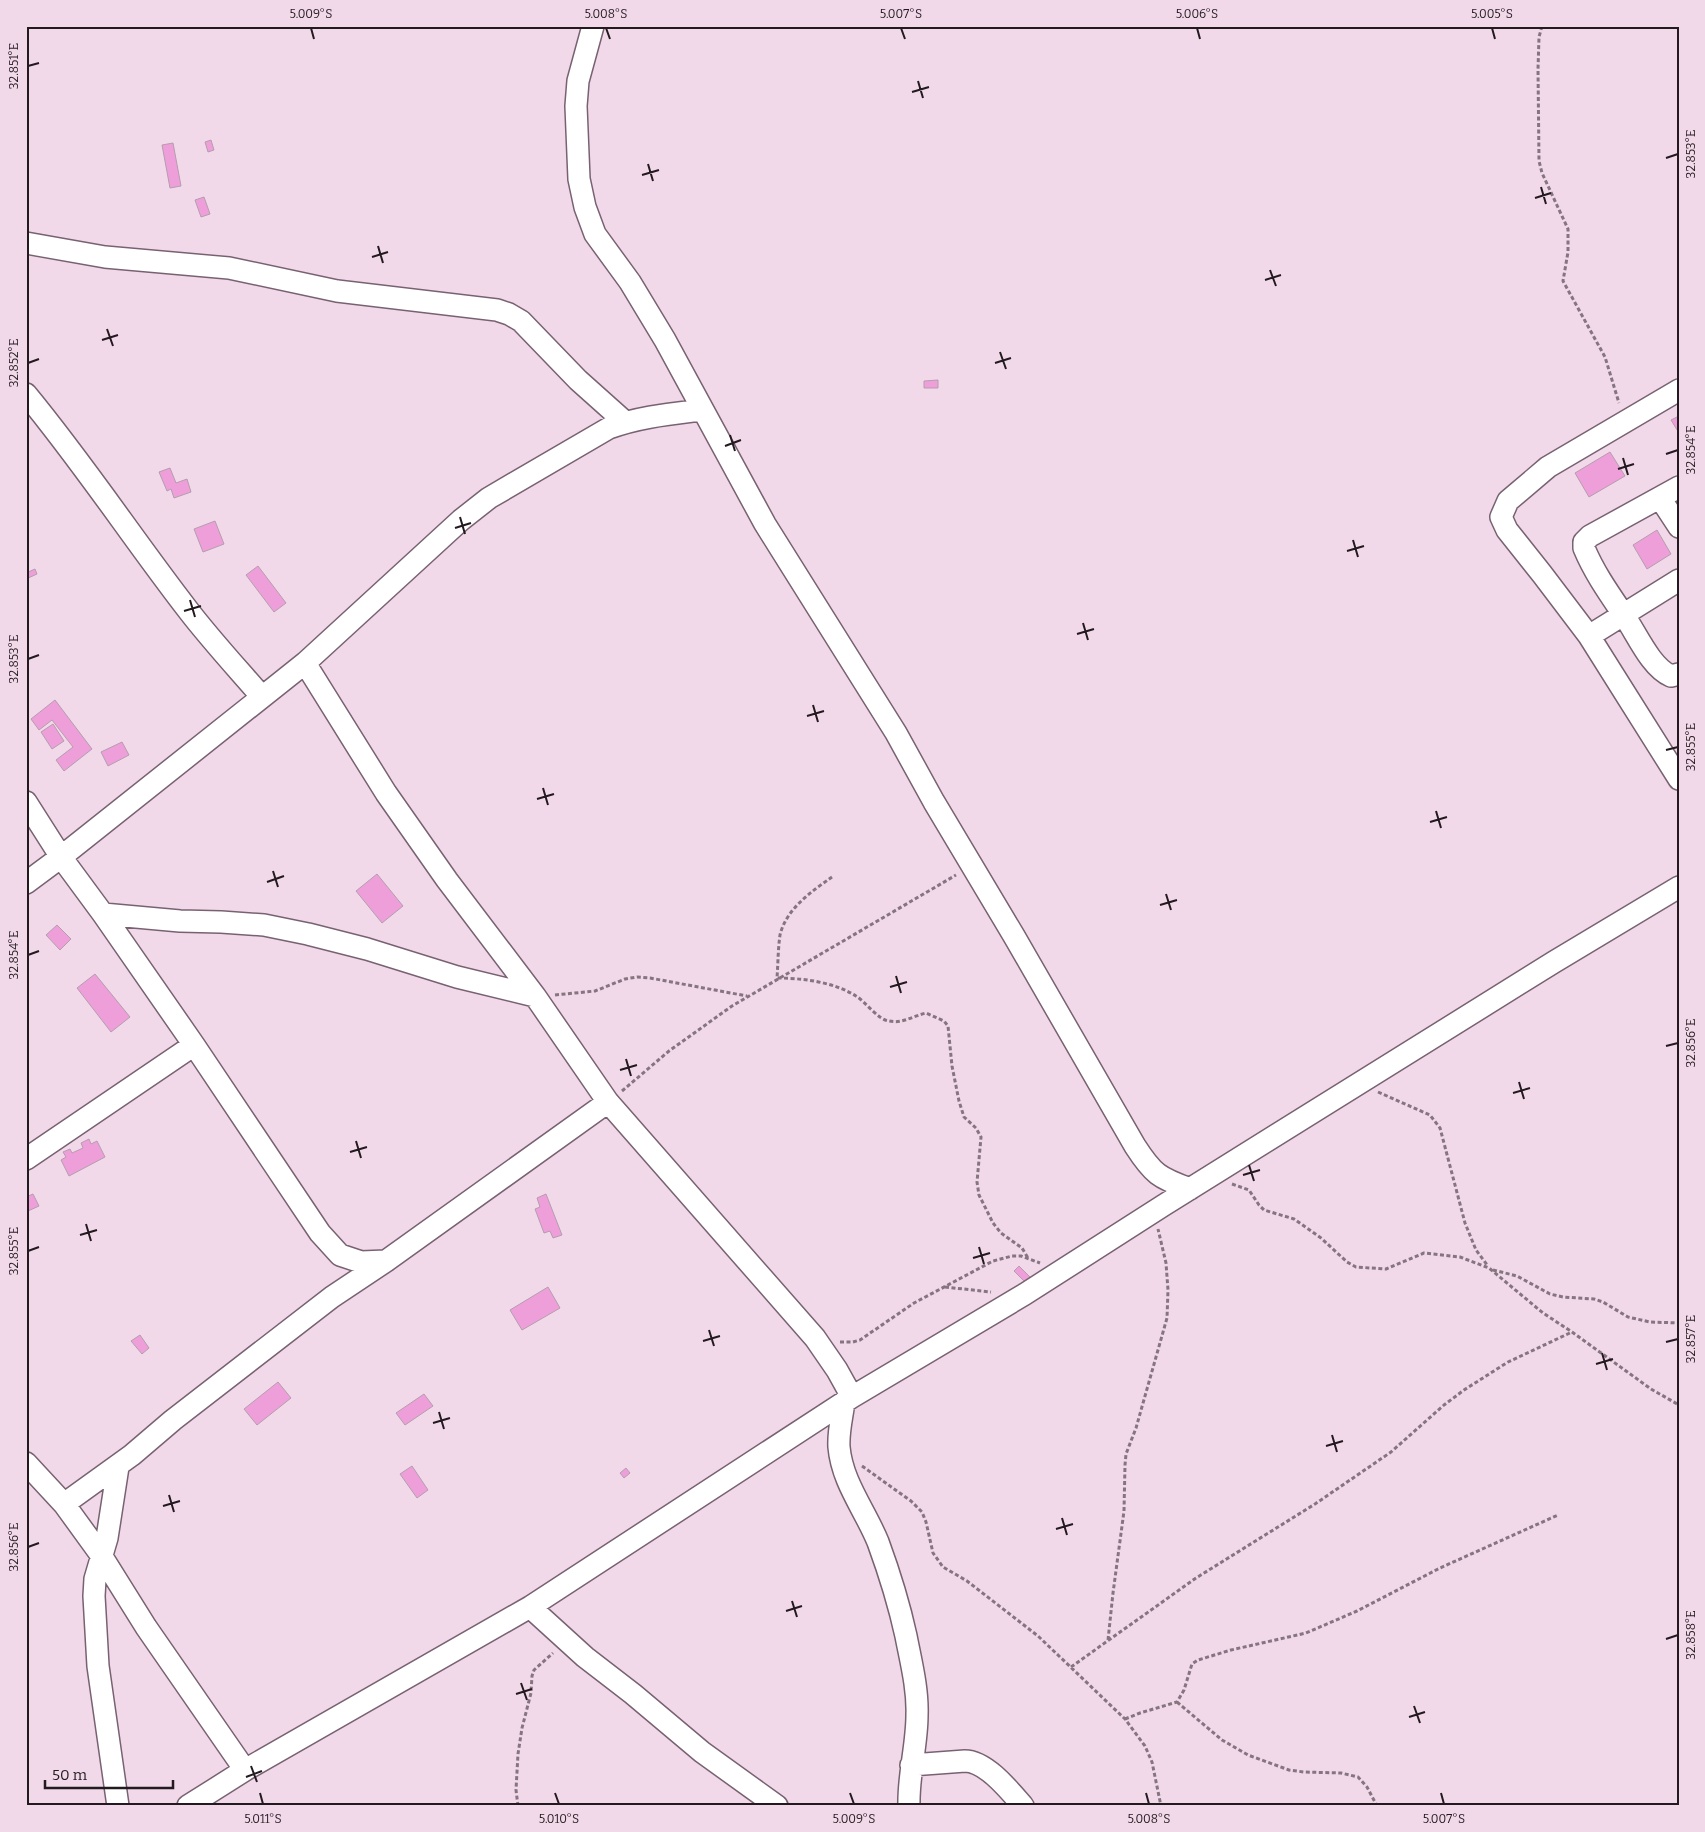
<svg xmlns="http://www.w3.org/2000/svg" width="1705" height="1832" font-family="Bitter,serif">
	<style>
		.building { fill: #ee9fd9; stroke: #b59dae }
		.lines { fill: none; stroke-linecap: round; stroke-linejoin: round }
		.minor-casing { stroke: #786272; stroke-width: 24 }
		.path { stroke: #857580; stroke-width: 3; stroke-dasharray: 4 2.5; stroke-linecap: butt }
		.minor { stroke: #fff; stroke-width: 21 }
		.ticks { fill: none; stroke: #231a20; stroke-width: 2 }
		.neatline { fill: none; stroke: #231a20; stroke-width: 2 }
		.ticks-label { font-size: 12px; text-anchor: middle; fill: #231a20 }
	</style>
	<rect width="100%" height="100%" fill="#f2d9ea"/>
	<path class="building" d="M211,140L214,150L208,152L205,142Z
		M173,143L181,186L170,188L162,145Z
		M204,197L210,214L201,217L195,200Z
		M938,380V388H924V381Z
		M1679,416V433L1671,420Z
		M1610,452L1625,476L1589,497L1575,473Z
		M170,468L176,483L187,479L191,492L174,498L171,489L167,491L159,472Z
		M215,521L224,544L203,552L194,529Z
		M1657,530L1671,554L1647,569L1633,545Z
		M258,566L286,603L274,612L246,575Z
		M35,569L37,574L26,579V573Z
		M55,700L92,749L64,771L56,760L73,747L52,720L39,730L31,719Z
		M53,724L64,741L52,749L41,732Z
		M122,742L129,755L108,766L101,752Z
		M377,874L403,906L382,923L356,891Z
		M57,925L71,939L60,950L46,935Z
		M95,974L130,1017L111,1032L77,988Z
		M89,1139L91,1144L97,1141L105,1157L69,1176L61,1160L66,1157L63,1152L70,1149L72,1153L83,1148L81,1143Z
		M33,1194L39,1206L28,1211L26,1197Z
		M546,1194L562,1235L553,1238L550,1231L544,1233L535,1209L540,1207L537,1198Z
		M1019,1266L1030,1277L1025,1282L1014,1271Z
		M548,1287L560,1308L522,1330L510,1310Z
		M140,1335L149,1348L142,1354L131,1341Z
		M278,1382L291,1398L257,1425L244,1409Z
		M424,1394L433,1406L405,1425L396,1413Z
		M412,1466L428,1490L417,1498L400,1474Z
		M626,1468L630,1473L624,1478L620,1473Z"/>
	<g class="lines">
		<g class="minor-casing">
			<path id="minor" d="M593,26L578,81L576,106L579,179L585,207L595,234L630,282L665,340L765,524L896,733L934,802L1014,936L1135,1146C1153,1174 1159,1178 1190,1189
				M26,243L105,257L229,268L337,291L497,310L509,314L521,321L578,380L625,422
				M1679,390L1548,467L1508,501L1501,517L1507,530L1542,574L1589,636L1679,779
				M26,394C84,464 133,539 188,610C211,640 237,668 262,697
				M1679,487L1590,536L1584,542V548C1594,572 1608,592 1623,614C1636,632 1650,667 1671,676L1679,674
				M1660,498L1679,527
				M1589,636L1679,580
				M305,663L386,793L447,880L535,996L608,1102L815,1338L837,1370L852,1397
				M26,802L61,857L103,914L194,1045L320,1233L340,1255L361,1262L386,1261
				M26,883L61,857L305,663L461,520L489,498L609,428C639,417 670,414 702,410
				M103,914L180,921L221,922L264,925L308,934L367,949L457,977L535,996
				M26,1159L194,1045
				M844,1402C842,1417 838,1432 839,1447C842,1482 865,1510 878,1542C889,1572 899,1604 906,1636C911,1662 918,1689 917,1715C917,1746 908,1775 909,1806
				M26,1463L64,1504L101,1555L146,1627L245,1770
				M64,1504L132,1455L173,1420L332,1297L386,1261L608,1102
				M530,1607L585,1657L633,1694L702,1752L777,1806
				M911,1765L965,1761C986,1761 1010,1791 1023,1806
				M118,1806L98,1666L94,1596L95,1579L107,1538L118,1467
				M188,1806L245,1770L530,1607L852,1397L1025,1294L1164,1205L1554,962L1679,887"/>
		</g>
		<path class="path" d="M1542,26L1539,37L1538,69L1539,161L1542,173L1568,229V252L1563,281L1605,357L1619,403
			M832,877C812,891 786,909 780,935C778,949 778,964 777,978C802,978 834,982 856,996C866,1002 878,1020 889,1021C902,1024 913,1016 926,1013L944,1021L948,1026L952,1066L959,1101L964,1117L976,1128L981,1137L977,1182L979,1195L993,1223L1001,1233L1022,1248L1028,1258
			M555,995L595,991L625,979L637,977L650,978L747,996
			M622,1091L669,1051L732,1006L956,875
			M1378,1092L1430,1115L1440,1128L1465,1223L1476,1250L1488,1266
			M1232,1184L1249,1190L1259,1205L1264,1210L1294,1219L1321,1238L1347,1262L1356,1267L1386,1269L1424,1253L1460,1257L1489,1268L1543,1313L1572,1332L1651,1389L1679,1405
			M1493,1270L1517,1276L1550,1294L1563,1297L1594,1299L1603,1302L1628,1317L1650,1322L1679,1323
			M945,1287L991,1292
			M840,1342H853L860,1340L914,1303L993,1261L1012,1256H1021L1040,1263
			M862,1466L911,1501L922,1512L926,1522L933,1553L943,1567L967,1581L1038,1636L1125,1719L1145,1746L1152,1762L1161,1806
			M1108,1640L1113,1593L1124,1511L1125,1465L1126,1454L1136,1428L1167,1318L1168,1290L1166,1263L1158,1229
			M1071,1667L1196,1578L1315,1504L1391,1452L1444,1405L1464,1390L1508,1362L1572,1332
			M1177,1702L1222,1740L1248,1755L1289,1770L1304,1772L1341,1773L1358,1777L1367,1787L1377,1806
			M1125,1719L1140,1713L1177,1702L1184,1690L1192,1664L1198,1660L1231,1650L1306,1633L1357,1611L1440,1568L1558,1515
			M518,1806L516,1790L518,1754L522,1728L531,1693L532,1676L534,1670L553,1653"/>
		<use href="#minor" class="minor"/>
	</g>
	<path class="ticks" d="M311,28L314,39M606,28L610,39M901,28L905,39M1197,28L1200,39M1492,28L1495,39M28,66L39,63M918,81L923,98M912,92L929,87M1666,158L1678,154M648,164L653,181M642,175L659,170M1541,187L1546,204M1535,198L1551,193M378,246L383,263M372,257L388,252M1270,270L1276,286M1265,280L1281,275M107,329L113,346M102,340L118,335M1000,352L1006,369M28,363L39,359M995,363L1011,358M730,435L735,451M725,446L741,440M1666,454L1678,450M1623,458L1628,475M1618,469L1634,464M460,517L465,534M455,528L471,523M1353,540L1358,557M1347,551L1364,546M190,600L195,617M184,611L201,606M1083,623L1088,640M1077,634L1094,629M28,659L39,655M813,705L818,722M807,716L824,711M1666,750L1678,747M543,788L548,805M537,799L554,794M1436,811L1441,828M1430,822L1447,817M273,871L278,887M267,882L284,876M1166,894L1171,910M1160,905L1177,900M28,955L39,951M896,976L901,993M890,987L907,982M1666,1046L1678,1043M626,1059L631,1076M620,1070L637,1065M1519,1082L1524,1099M1513,1093L1530,1088M356,1141L361,1158M350,1152L367,1147M1249,1165L1254,1181M1243,1175L1260,1170M86,1224L91,1241M80,1235L97,1230M979,1247L984,1264M28,1251L39,1247M973,1258L990,1253M709,1330L714,1346M703,1341L720,1336M1666,1342L1678,1339M1602,1353L1607,1370M1596,1364L1613,1359M439,1412L444,1429M433,1423L450,1418M1332,1435L1337,1452M1326,1446L1343,1441M169,1495L174,1512M163,1506L180,1501M1062,1518L1067,1535M1056,1529L1073,1524M28,1547L39,1543M792,1601L797,1617M786,1611L802,1606M1666,1639L1678,1635M521,1683L527,1700M516,1694L532,1689M1414,1706L1420,1723M1409,1717L1425,1712M251,1766L257,1782M246,1777L262,1771M260,1793L263,1804M555,1793L559,1804M850,1793L854,1804M1146,1793L1149,1804M1441,1793L1444,1804"/>
	<rect width="1705" height="1832" fill="none" stroke="#f2d9ea" stroke-width="55"/>
	<path d="M45 1780v8h128v-8" fill="none" stroke="#231a20" stroke-width="2.5"/>
	<text x="52" y="1780" font-size="15" fill="#231a20" stroke="#f2d9ea" stroke-width="4" paint-order="stroke">50 m</text>
	<rect x="28" y="28" width="1650" height="1776" class="neatline"/>
	<g class="ticks-label">
		<text x="311" y="18">5.009°S</text>
		<text x="606" y="18">5.008°S</text>
		<text x="901" y="18">5.007°S</text>
		<text x="1197" y="18">5.006°S</text>
		<text x="1492" y="18">5.005°S</text>
		<text transform="translate(14 66) rotate(-90)" y="4">32.851°E</text>
		<text transform="translate(1691 154) rotate(-90)" y="4">32.853°E</text>
		<text transform="translate(14 363) rotate(-90)" y="4">32.852°E</text>
		<text transform="translate(1691 450) rotate(-90)" y="4">32.854°E</text>
		<text transform="translate(14 659) rotate(-90)" y="4">32.853°E</text>
		<text transform="translate(1691 747) rotate(-90)" y="4">32.855°E</text>
		<text transform="translate(14 955) rotate(-90)" y="4">32.854°E</text>
		<text transform="translate(1691 1043) rotate(-90)" y="4">32.856°E</text>
		<text transform="translate(14 1251) rotate(-90)" y="4">32.855°E</text>
		<text transform="translate(1691 1339) rotate(-90)" y="4">32.857°E</text>
		<text transform="translate(14 1547) rotate(-90)" y="4">32.856°E</text>
		<text transform="translate(1691 1635) rotate(-90)" y="4">32.858°E</text>
		<text x="263" y="1823">5.011°S</text>
		<text x="559" y="1823">5.010°S</text>
		<text x="854" y="1823">5.009°S</text>
		<text x="1149" y="1823">5.008°S</text>
		<text x="1444" y="1823">5.007°S</text>
	</g>
</svg>
